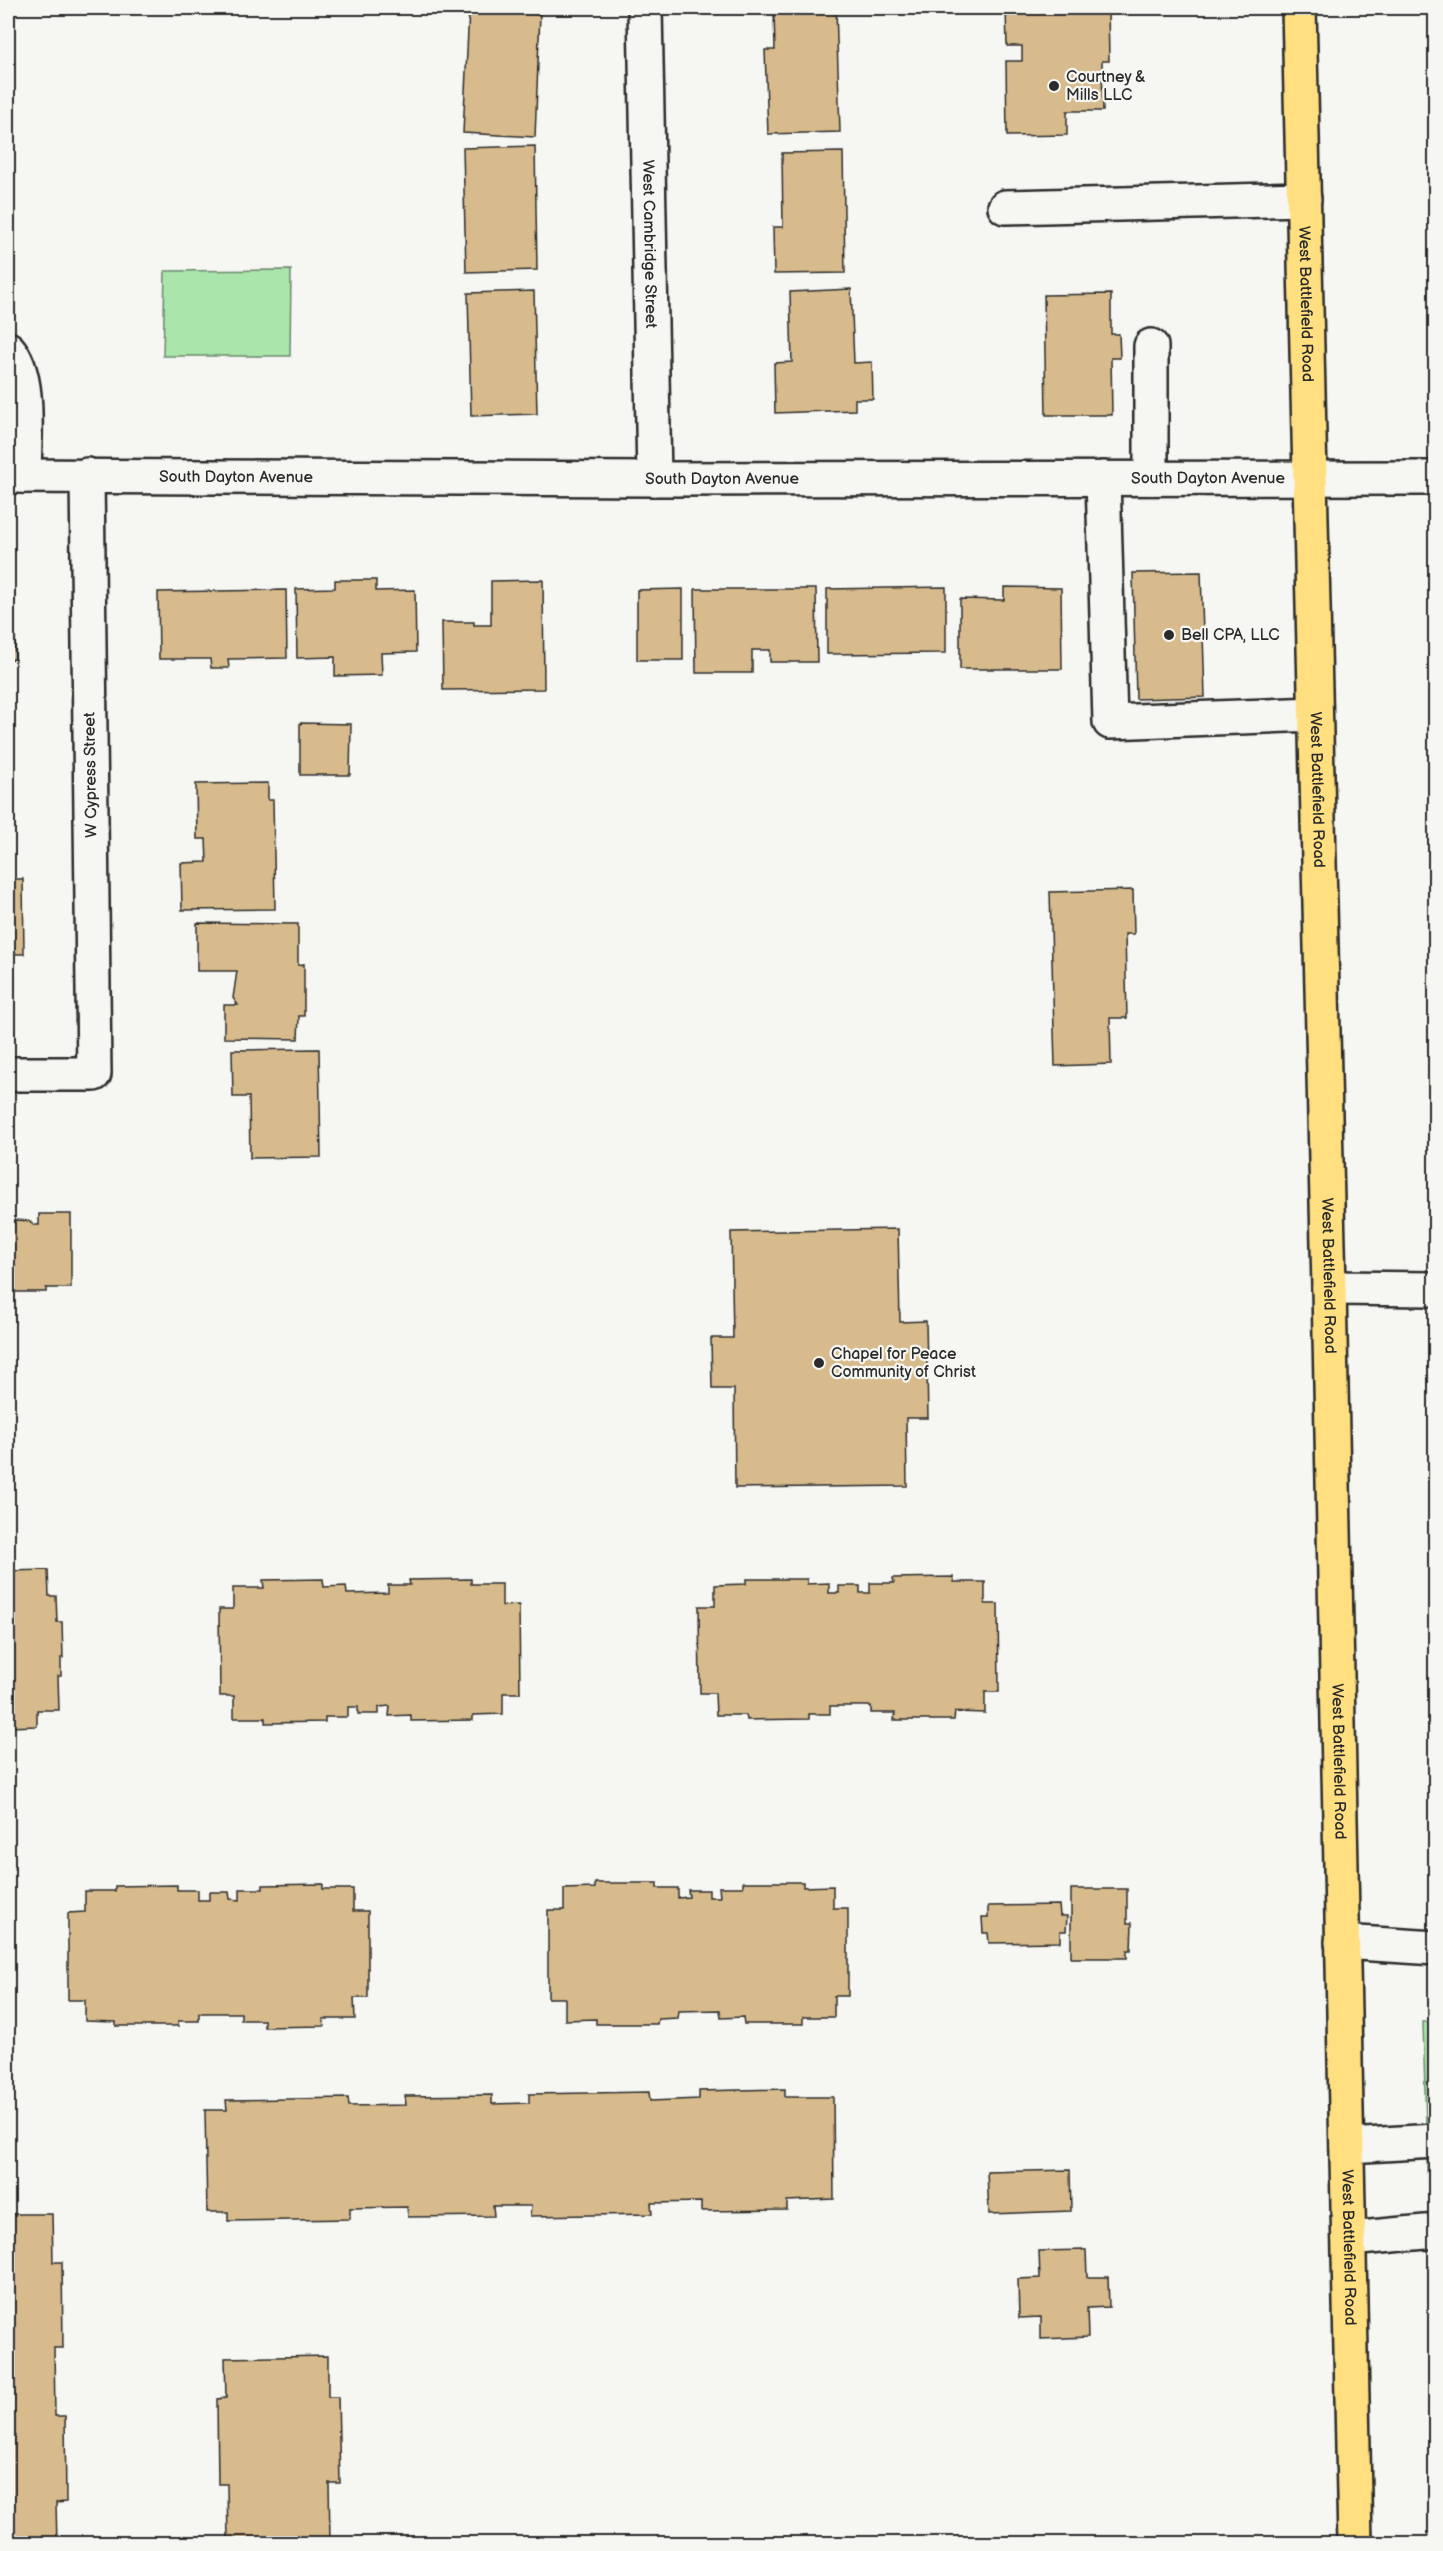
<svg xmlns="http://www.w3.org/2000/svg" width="1443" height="2551" font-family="'Balsamiq Sans',sans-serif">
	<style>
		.green { fill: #aae5ab; stroke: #6a886b; stroke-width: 1.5 }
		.building { fill: #d7bb8c; stroke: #2b2b2b; stroke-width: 1.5 }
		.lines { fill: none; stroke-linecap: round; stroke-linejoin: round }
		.minor-casing { stroke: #2b2b2b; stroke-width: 38 }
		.major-casing { stroke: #2b2b2b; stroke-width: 38 }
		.minor { stroke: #f6f6f2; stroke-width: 33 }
		.major { stroke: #ffdf80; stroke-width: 33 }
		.poi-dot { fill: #2b2b2b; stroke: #f6f6f2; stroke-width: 2 }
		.labels { text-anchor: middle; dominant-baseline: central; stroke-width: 4.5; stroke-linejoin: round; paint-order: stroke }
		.poi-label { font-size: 16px; fill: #2b2b2b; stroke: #f6f6f2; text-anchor: start }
		.street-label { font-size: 16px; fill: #2b2b2b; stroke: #f6f6f2 }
	</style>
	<rect width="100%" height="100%" fill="#f6f6f2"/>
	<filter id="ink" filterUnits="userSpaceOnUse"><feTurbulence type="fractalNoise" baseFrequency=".0167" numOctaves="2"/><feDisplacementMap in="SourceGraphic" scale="12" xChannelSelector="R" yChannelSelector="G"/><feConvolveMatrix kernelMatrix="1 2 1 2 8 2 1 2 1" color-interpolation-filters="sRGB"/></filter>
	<g filter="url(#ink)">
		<path class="green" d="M291,270L290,356H163L165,271Z
			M1423,2022H1435V2194H1428Z"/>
		<path class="building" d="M836,8L840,132L768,134L765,50H775L774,11Z
			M1006,8H1108L1109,61H1102L1103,111H1067V135L1007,136L1006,61H1022V46H1007Z
			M469,10L540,14L535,137L463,133Z
			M535,146L537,270L466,272L463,148Z
			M843,152L845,273L774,274L773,227H783L782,153Z
			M851,289L854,363L872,362L873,399H855V410L775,413L774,363L792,362L790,292Z
			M534,291L537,414L471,416L468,293Z
			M1111,294V334H1119L1120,358H1111L1112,415H1046L1044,295Z
			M1201,572L1205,697L1136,699L1133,573Z
			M335,580H376V591L415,590L416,652L381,653L382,675L335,676V657L297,658L296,589L335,588Z
			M543,580L544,689L443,690L442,622H474V625H491V581Z
			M946,587V653L827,654V589Z
			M1004,587L1061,588L1062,669H960V599L1004,600Z
			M683,589V660H637V590Z
			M695,589H816L817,662H770V650H752V673H696Z
			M286,590L287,658L228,659L229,668H211L210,659H159L158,592Z
			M8,591H14L15,659L8,660Z
			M300,723L351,724L350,775H300Z
			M268,783V800H273L275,909L182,910L181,863L207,862L206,839H197L196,784Z
			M8,879H23L24,954H8Z
			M1133,890L1134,934H1125L1127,1018H1110L1111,1064L1055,1066L1050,892Z
			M197,923L298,924V965L304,964V1016H299L298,1039L224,1038V1005H238L233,998L237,971H197Z
			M319,1049L321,1157L250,1158L249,1097H233L232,1050Z
			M39,1214H71V1288H46V1292H8V1225H12L16,1220L30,1221L33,1225H39Z
			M898,1229L900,1322L926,1321L928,1418H906L907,1486L735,1488L734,1389H712L711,1338H733L731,1232Z
			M48,1570L49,1596H56L57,1622H62L63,1658H61V1676H58L59,1710H37V1726L8,1727V1571Z
			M953,1577L954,1582H985V1604H998L999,1692H985V1713L955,1712L954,1720H894L895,1713H871V1706H830V1714H809V1719L747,1720L746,1715H716L715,1693H700L699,1606H715V1585L746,1584V1579H807V1584L829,1583V1593H839V1586H860V1593H870V1583H894L893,1578Z
			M323,1579L324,1587L346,1586L347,1594L388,1593V1585H410L409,1580L471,1579V1584H502V1606L519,1605L520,1693H503V1714L473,1715V1720L411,1721V1715L389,1716L390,1706L379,1707V1714H358V1707H348V1717H325V1722L265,1723V1718H234V1696H220L219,1609H233V1588H264L263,1580Z
			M743,1882H803V1887L833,1886V1908H848V1996H834V2017H803V2024H744L743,2017L721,2018L720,2010L679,2011L678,2018L658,2019L657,2024H596V2019L565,2020V1998H548V1910H564V1889L595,1888V1883H657V1888H678V1898L689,1897L688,1890H709V1897H720L719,1887H743Z
			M323,1884V1889H353V1911H368V1998H354L355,2019H323L324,2026L264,2027V2020H241V2013H199V2021H178V2026H116V2022L85,2021V2000H68V1913L85,1912V1891H115V1886L177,1885V1890H198V1900H209V1892H229L230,1899L240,1900V1889H263V1885Z
			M1071,1889H1127V1923H1132L1131,1950H1127V1958H1071Z
			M1059,1905L1060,1916H1067L1066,1931H1060V1942L989,1943L988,1933H983L982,1917H988V1906Z
			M785,2089V2097H833L834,2199L787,2201V2210L701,2211V2202L651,2203L652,2214L530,2216L531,2206H493L494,2216L408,2217L407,2207L350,2208V2219L228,2221V2212H207L205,2110H227L226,2100L348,2098L349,2106L406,2105L405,2096L492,2095V2104L529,2103V2094L649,2092L650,2101L699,2099V2091Z
			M1070,2170L1071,2211L989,2214L987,2172Z
			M8,2214H52L53,2262H62L63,2348H54L55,2416H65L66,2502L56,2503L57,2544H8Z
			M1086,2250L1087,2277H1108L1109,2307L1087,2308L1088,2337L1041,2339V2317L1019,2318L1018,2279L1040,2278L1039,2251Z
			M328,2356V2397H338L340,2483H329L330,2540H340V2544H218V2542H228L227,2484H218L217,2399L226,2398L225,2358Z"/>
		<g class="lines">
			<g class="minor-casing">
				<g id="minor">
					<path id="s1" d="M645,8L654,479"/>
					<path d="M1005,207L1304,199"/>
					<path d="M1151,346V478"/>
					<path d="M8,349C32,375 24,441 24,476"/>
					<path id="s2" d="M8,476L654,479L1436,478"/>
					<path d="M1103,478L1110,722L1315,714"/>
					<path d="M8,1074H94L87,475"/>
					<path d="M1329,1288L1436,1289"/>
					<path d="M1342,1942L1436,1948"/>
					<path d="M1347,2146L1436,2141"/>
					<path d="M1349,2239L1436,2231"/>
				</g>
			</g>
			<g class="major-casing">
				<g id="major">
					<path id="s3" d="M1299,8L1329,1288L1355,2544"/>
				</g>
			</g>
			<use href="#minor" class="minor"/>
			<use href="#major" class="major"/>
		</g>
	</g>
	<g class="poi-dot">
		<circle cx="1054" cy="86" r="6"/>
		<circle cx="1169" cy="635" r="6"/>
		<circle cx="819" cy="1363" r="6"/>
	</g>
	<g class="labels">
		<g class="poi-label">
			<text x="1066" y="77">Courtney &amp;<tspan x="1066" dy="18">Mills LLC</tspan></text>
			<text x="1181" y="635">Bell CPA, LLC</text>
			<text x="831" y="1354">Chapel for Peace<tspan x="831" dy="18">Community of Christ</tspan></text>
		</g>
		<g class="street-label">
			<text stroke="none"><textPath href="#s1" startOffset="236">West Cambridge Street</textPath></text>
			<text stroke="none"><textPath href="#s3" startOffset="296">West Battlefield Road</textPath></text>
			<text stroke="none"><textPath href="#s2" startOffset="228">South Dayton Avenue</textPath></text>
			<text stroke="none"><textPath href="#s2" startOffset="1200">South Dayton Avenue</textPath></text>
			<text stroke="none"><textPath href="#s2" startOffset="714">South Dayton Avenue</textPath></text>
			<text transform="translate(91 775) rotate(-91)">W Cypress Street</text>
			<text stroke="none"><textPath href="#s3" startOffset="782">West Battlefield Road</textPath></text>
			<text stroke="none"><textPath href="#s3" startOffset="1268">West Battlefield Road</textPath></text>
			<text stroke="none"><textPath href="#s3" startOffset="1754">West Battlefield Road</textPath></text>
			<text stroke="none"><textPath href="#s3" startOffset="2240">West Battlefield Road</textPath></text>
		</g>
	</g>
	<rect width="1443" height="2551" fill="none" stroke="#f6f6f2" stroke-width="30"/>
	<rect x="15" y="15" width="1413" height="2521" fill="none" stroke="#2b2b2b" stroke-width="2" filter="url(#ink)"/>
</svg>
